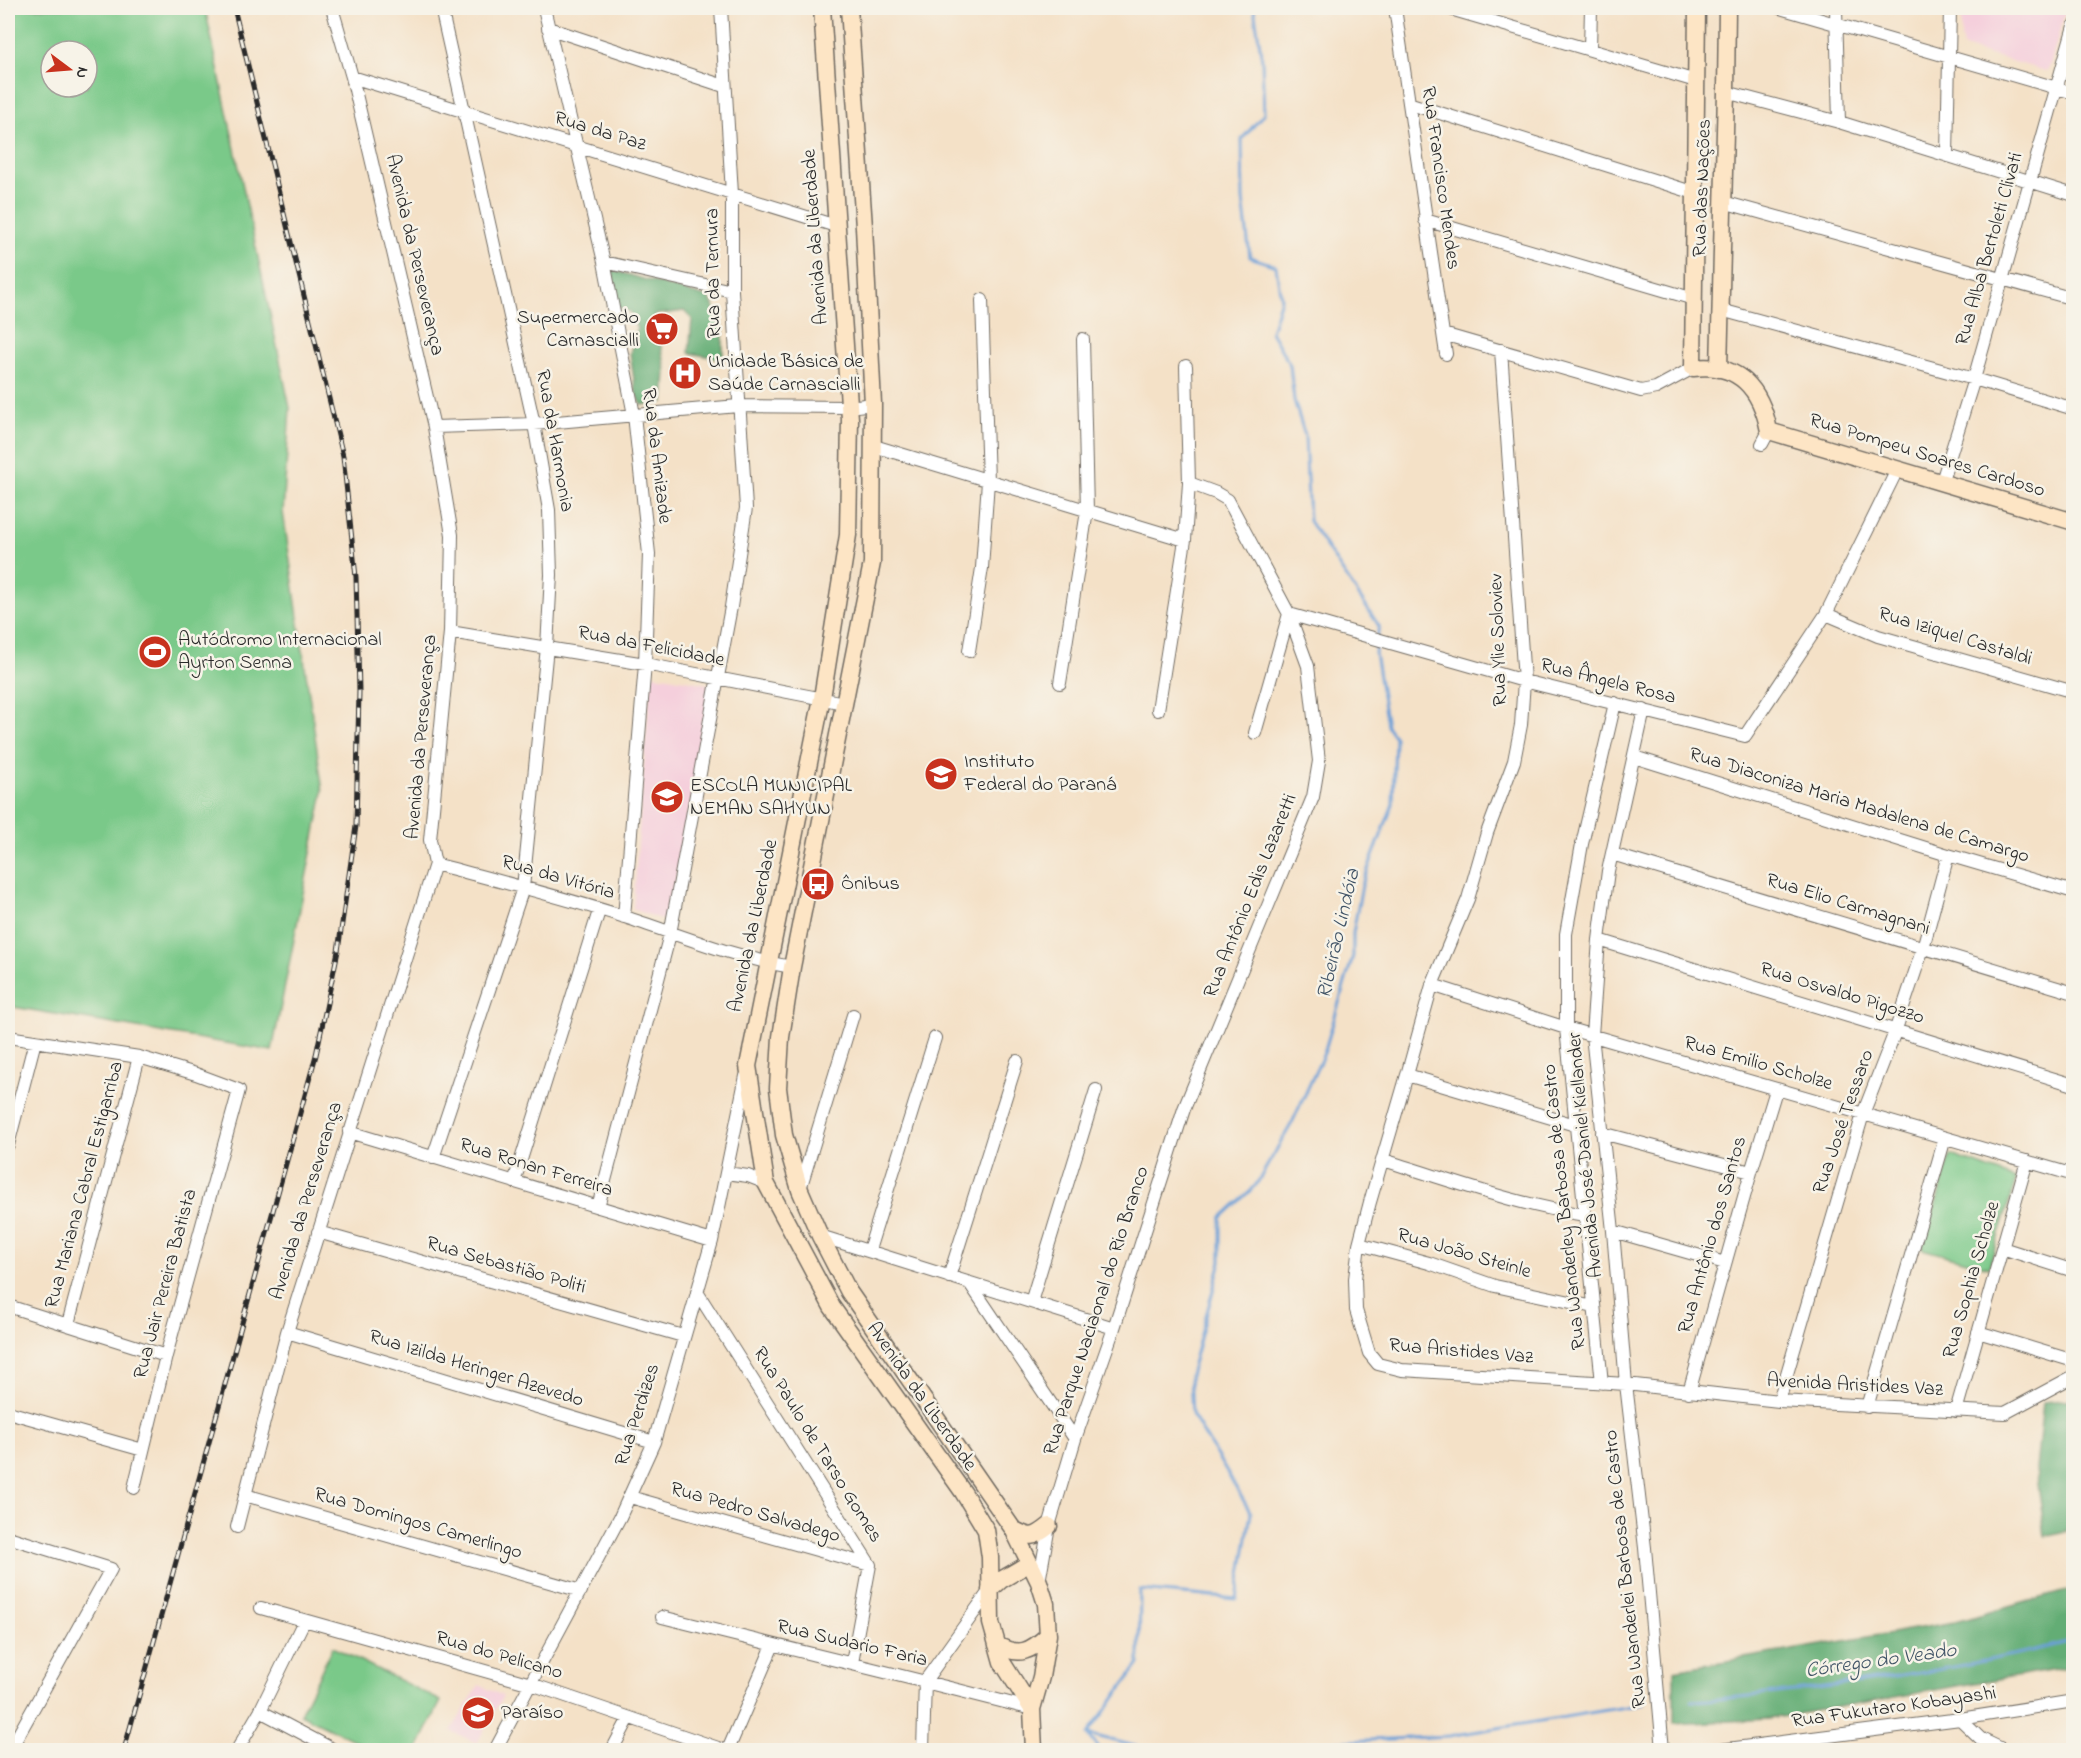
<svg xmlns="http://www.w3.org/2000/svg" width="2081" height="1758" font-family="'Indie Flower',sans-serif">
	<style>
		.built { fill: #f5cfdc }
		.green { fill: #7ac989; stroke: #527a5a; stroke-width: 1.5; fill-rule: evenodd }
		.forest { fill: #63ad75; stroke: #476c50; stroke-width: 1.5 }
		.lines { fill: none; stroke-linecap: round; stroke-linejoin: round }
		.stream { stroke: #6b9fd7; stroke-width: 3 }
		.street-casing { stroke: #716b62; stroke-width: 14 }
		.secondary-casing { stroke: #716b62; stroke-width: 19 }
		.street { stroke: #fff; stroke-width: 12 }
		.secondary { stroke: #fde5c5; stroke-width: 16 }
		.rail-casing { stroke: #2b2b2b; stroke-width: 5 }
		.rail { stroke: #f7f3e8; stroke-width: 3; stroke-dasharray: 9; stroke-linecap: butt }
		.labels { text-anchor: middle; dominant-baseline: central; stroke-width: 5; stroke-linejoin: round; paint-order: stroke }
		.street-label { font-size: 20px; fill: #2b2b2b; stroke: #f7f3e8 }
		.poi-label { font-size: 20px; fill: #2b2b2b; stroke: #f7f3e8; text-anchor: start }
		.water-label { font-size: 21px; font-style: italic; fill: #415467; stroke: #f7f3e8 }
	</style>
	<rect width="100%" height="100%" fill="#f7f3e8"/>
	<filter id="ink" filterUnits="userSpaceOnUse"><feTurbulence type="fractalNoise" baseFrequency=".0167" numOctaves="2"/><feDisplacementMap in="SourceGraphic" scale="12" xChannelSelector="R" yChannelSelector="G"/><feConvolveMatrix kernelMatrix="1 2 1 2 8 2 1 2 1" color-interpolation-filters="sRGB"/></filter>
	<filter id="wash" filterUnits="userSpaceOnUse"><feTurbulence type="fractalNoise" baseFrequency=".008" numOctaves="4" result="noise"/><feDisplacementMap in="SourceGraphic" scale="24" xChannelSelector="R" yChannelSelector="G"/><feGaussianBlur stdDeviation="1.35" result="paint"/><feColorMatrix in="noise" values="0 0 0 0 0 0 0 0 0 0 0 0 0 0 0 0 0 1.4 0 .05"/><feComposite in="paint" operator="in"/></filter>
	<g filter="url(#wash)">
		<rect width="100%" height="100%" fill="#f4e1c7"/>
		<path class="built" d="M1961,8H2066L2050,66L2046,71L1963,47L1961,36Z
			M651,674L713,685L668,922L633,909Z
			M479,1685L503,1696L477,1743L451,1731Z"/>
		<path class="green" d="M8,8H205L290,408L283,512L323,792L272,1051L8,1006ZM51,51H87V87H51Z
			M1951,1155L2016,1179L1989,1267L1922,1249Z
			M333,1647L441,1701L417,1750H374L300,1714Z"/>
		<path class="forest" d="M612,270L710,298L723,329V359L689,353L692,319L684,311L655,315L666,370L664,402L642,405L636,393L630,353L637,329L630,312L617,307Z
			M2073,1399V1529L2045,1536L2036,1469L2043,1402Z
			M2073,1589V1666L1769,1719L1674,1724V1670L1955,1622Z"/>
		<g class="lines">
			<path class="stream" d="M1254,8L1262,60L1264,114L1242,139L1243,199L1250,257L1276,266L1281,299L1271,332L1290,365L1294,400L1305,436L1309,521L1379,626L1377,637
				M1691,1701C1741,1698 1791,1691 1841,1685C1919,1674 1997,1661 2074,1640
				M1088,1734L1150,1750
				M1100,1750L1088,1734L1139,1664L1140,1590L1237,1599L1251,1513L1192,1414L1190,1375L1221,1261V1218L1256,1185L1292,1123L1324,1053L1353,956V933L1362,885L1393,804L1395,737L1387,726L1375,653L1376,643
				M1307,1750L1330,1742L1449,1736L1644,1704"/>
		</g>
	</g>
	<g filter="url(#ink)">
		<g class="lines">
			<g class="street-casing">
				<path id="street" d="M544,8L604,262L634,415L649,554L645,664L624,917
					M1395,8L1446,354
					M1447,8L1696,81
					M1780,8L2074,93
					M1836,8L1839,122
					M548,28L724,86
					M1590,49L1591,8
					M352,77L836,226
					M1726,92L1839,122L2074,195
					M1411,104L1695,193
					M1947,156L1950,8
					M1723,202L2074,299
					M1425,220L1694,299
					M604,262L732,291
					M1721,310L1974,379L2074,409
					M1443,334L1641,391L1656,388L1693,368
					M1501,350L1524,681L1521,725L1514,761L1487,833L1468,899L1432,985L1407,1075L1575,1125
					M434,427L534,424L738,406L849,407L873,404
					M1762,444L1769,431
					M874,446L1185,540
					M1942,481L1974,379L2074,26
					M1289,614L1524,681L1745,736L1826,614L1898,468
					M1826,614L1878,636L2074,692
					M450,632L645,664L844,703
					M969,651L982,568L988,481L982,300
					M1060,683L1087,511L1083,339
					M1158,710L1185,540L1189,483L1186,366
					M1644,710L1608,871L1599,940L1592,1035L1613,1231L1626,1384L1645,1548L1663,1750
					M1255,733L1289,614
					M1634,757L1948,855L2074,892
					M1612,854L2074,993
					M435,864C498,881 562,897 625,917C680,935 735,958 792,967
					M1599,940L2074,1085
					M1432,985L1566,1028L2074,1175
					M8,1037L139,1057L196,1074L239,1090L166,1356L134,1488
					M1407,1075L1370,1202L1359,1244L1355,1279L1356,1310L1369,1353L1378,1364L1402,1370L1626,1384L1779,1401L2005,1413L2074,1376
					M349,1132L712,1241
					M1602,1133L1751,1172
					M8,1145L35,1041
					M433,1158L523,888L547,647L551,575L549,510L534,424L441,8
					M1383,1160C1450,1180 1516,1205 1585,1215
					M726,1173L748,1176L766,1183
					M514,1182L599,911
					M800,1189L853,1015
					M598,1207L670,934L731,607L746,508L732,291V194L721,8
					M1613,1231L1725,1263
					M318,1232L683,1336
					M820,1236L1114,1328
					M1359,1244L1429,1263L1495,1286L1594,1307
					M2002,1248L2074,1271
					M869,1250L935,1038
					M949,1277L1017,1061
					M971,1285L1075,1439
					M697,1292L870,1565L852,1663
					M1031,1302L1096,1090
					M8,1306L166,1356
					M68,1324L139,1057
					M287,1332L654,1442
					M1978,1332L2074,1361
					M1602,1383L1566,1028V934L1582,844L1615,703
					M1689,1392L1751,1172L1776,1090
					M1779,1401L1863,1114L1895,1032L1923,948L1948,855
					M1867,1407L1945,1138
					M1956,1411L2027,1161
					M8,1412L143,1450
					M245,1495L581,1591
					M630,1497L870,1565
					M237,1527L287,1332L435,864L430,840L450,632L452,535L434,427L352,77L332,8
					M8,1537L111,1569L10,1750
					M1039,1582L1049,1526L1075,1439L1114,1328L1184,1109L1313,797L1319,761L1308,666L1289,614L1228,500L1216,493L1189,483
					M261,1608L531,1684L724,1750
					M662,1617C785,1648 909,1677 1032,1709
					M260,1711L334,1750
					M1960,1719L1981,1739L2004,1750
					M237,1750L260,1711L304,1621
					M495,1750L620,1517L654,1442L712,1241L746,1076
					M612,1750L629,1718
					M728,1750L773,1645
					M923,1750L925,1681L990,1590
					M1720,1750L1960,1719L2074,1701"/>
			</g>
			<g class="secondary-casing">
				<path id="secondary" d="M822,8L850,419L848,535L822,698L748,1066L766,1183L832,1307L963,1492L986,1530L990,1557L991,1623L1002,1662L1032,1709
					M849,8L864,227L873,404L872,563L792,967L781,1037L778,1088L784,1135L800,1190L820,1236L849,1292L1013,1529L1039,1582L1046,1604L1048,1635L1041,1677L1032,1709L1034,1750
					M1697,8L1693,368C1739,362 1761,389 1769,431L2074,522
					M1719,369L1726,92L1727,8
					M1013,1529C1030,1538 1033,1539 1049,1526
					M990,1590L1001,1580L1030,1563
					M997,1645C1019,1657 1030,1652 1048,1635"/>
			</g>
			<use href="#street" class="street"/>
			<use href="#secondary" class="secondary"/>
			<g class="rail-casing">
				<path id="rail" d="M124,1750L316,1055L338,951L356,826L359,691L356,577L343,456L234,8"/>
			</g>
			<use href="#rail" class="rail"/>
		</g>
	</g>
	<defs>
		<g id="supermarket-disc" transform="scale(1.725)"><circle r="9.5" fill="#c8321e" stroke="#f7f3e8"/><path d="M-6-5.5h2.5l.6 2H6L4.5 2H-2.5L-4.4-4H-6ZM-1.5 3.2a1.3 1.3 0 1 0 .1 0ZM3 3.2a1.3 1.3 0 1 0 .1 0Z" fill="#fff"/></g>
		<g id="hospital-disc" transform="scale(1.725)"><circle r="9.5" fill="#c8321e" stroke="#f7f3e8"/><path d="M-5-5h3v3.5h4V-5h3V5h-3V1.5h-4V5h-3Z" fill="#fff"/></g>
		<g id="stadium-disc" transform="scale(1.725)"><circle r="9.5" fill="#c8321e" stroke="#f7f3e8"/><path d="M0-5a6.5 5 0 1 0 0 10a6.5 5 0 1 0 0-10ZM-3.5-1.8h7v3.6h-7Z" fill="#fff"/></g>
		<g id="university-disc" transform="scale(1.725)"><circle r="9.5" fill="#c8321e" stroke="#f7f3e8"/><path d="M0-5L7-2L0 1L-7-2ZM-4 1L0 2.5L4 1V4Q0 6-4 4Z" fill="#fff"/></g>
		<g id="school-disc" transform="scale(1.725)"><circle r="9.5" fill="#c8321e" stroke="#f7f3e8"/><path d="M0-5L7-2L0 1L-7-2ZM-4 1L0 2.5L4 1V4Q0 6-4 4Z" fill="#fff"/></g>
		<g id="bus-disc" transform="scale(1.725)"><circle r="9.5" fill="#c8321e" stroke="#f7f3e8"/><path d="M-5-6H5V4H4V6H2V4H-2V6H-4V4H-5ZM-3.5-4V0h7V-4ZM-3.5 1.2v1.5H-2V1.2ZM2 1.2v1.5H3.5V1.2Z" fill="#fff"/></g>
	</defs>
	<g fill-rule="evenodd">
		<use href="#supermarket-disc" x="662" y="329"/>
		<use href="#hospital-disc" x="685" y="373"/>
		<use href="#stadium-disc" x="155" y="652"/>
		<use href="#university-disc" x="941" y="774"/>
		<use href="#school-disc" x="667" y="797"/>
		<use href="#bus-disc" x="818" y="884"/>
		<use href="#school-disc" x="478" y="1713"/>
	</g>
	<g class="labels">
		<g class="street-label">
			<text transform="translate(600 132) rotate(17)">Rua da Paz</text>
			<text transform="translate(1440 178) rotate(82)">Rua Francisco Mendes</text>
			<text transform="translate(1703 188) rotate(-88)">Rua das Nações</text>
			<text transform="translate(816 237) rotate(-94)">Avenida da Liberdade</text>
			<text transform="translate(1990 249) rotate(-74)">Rua Alba Bertoleti Clivati</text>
			<text transform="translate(414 255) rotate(77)">Avenida da Perseverança</text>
			<text transform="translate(714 273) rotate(-91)">Rua da Ternura</text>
			<text transform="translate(554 441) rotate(80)">Rua da Harmonia</text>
			<text transform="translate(656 456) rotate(83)">Rua da Amizade</text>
			<text transform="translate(1927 456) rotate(17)">Rua Pompeu Soares Cardoso</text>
			<text transform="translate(1955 637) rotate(17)">Rua Iziquel Castaldi</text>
			<text transform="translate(1499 640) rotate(-92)">Rua Ylie Soloviev</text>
			<text transform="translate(651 647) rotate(11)">Rua da Felicidade</text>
			<text transform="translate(1608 682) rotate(14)">Rua Ângela Rosa</text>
			<text transform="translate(422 737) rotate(-85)">Avenida da Perseverança</text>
			<text transform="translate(1859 806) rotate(17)">Rua Diaconiza Maria Madalena de Camargo</text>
			<text transform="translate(558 878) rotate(16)">Rua da Vitória</text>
			<text transform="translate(1251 896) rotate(-68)">Rua Antônio Edis Lazaretti</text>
			<text transform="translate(1848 905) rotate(17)">Rua Elio Carmagnani</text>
			<text transform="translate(754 926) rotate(-78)">Avenida da Liberdade</text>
			<text transform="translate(1842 994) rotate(17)">Rua Osvaldo Pigozzo</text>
			<text transform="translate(1758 1064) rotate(16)">Rua Emilio Scholze</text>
			<text transform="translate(1844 1122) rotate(-71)">Rua José Tessaro</text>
			<text transform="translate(1586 1155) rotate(-95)">Avenida José Daniel Kiellander</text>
			<text transform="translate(536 1168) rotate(17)">Rua Ronan Ferreira</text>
			<text transform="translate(85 1185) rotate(-75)">Rua Mariana Cabral Estigarriba</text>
			<text transform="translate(307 1201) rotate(-73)">Avenida da Perseverança</text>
			<text transform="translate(1565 1207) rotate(-96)">Rua Wanderley Barbosa de Castro</text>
			<text transform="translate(1713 1235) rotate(-74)">Rua Antônio dos Santos</text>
			<text transform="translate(1464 1254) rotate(16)">Rua João Steinle</text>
			<text transform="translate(506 1266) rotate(16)">Rua Sebastião Politi</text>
			<text transform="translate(1972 1280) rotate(-74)">Rua Sophia Scholze</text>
			<text transform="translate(166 1284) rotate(-75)">Rua Jair Pereira Batista</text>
			<text transform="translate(1097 1311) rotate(-72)">Rua Parque Naciaonal do Rio Branco</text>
			<text transform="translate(1461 1352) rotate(5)">Rua Aristides Vaz</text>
			<text transform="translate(476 1369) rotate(17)">Rua Izilda Heringer Azevedo</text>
			<text transform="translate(1855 1386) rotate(3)">Avenida Aristides Vaz</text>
			<text transform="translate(921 1397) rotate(55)">Avenida da Liberdade</text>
			<text transform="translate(638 1415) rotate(-72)">Rua Perdizes</text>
			<text transform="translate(817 1445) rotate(58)">Rua Paulo de Tarso Gomes</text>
			<text transform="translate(755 1513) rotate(16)">Rua Pedro Salvadego</text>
			<text transform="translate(418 1524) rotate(16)">Rua Domingos Camerlingo</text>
			<text transform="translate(1626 1569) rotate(-96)">Rua Wanderlei Barbosa de Castro</text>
			<text transform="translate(852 1644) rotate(13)">Rua Sudario Faria</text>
			<text transform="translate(499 1656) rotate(16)">Rua do Pelicano</text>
			<text transform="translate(1894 1708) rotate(-8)">Rua Fukutaro Kobayashi</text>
		</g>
		<g class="poi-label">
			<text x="639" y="318" text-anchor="end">Supermercado<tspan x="639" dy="23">Carnascialli</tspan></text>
			<text x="708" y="362">Unidade Básica de<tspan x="708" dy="23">Saúde Carnascialli</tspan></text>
			<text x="178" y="640">Autódromo Internacional<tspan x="178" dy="23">Ayrton Senna</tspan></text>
			<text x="964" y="762">Instituto<tspan x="964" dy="23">Federal do Paraná</tspan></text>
			<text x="690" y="786">ESCOLA MUNICIPAL<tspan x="690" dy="23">NEMAN SAHYUN</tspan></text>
			<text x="841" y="884">Ônibus</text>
			<text x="501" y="1713">Paraíso</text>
		</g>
		<g class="water-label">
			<text transform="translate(1339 934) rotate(-77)">Ribeirão Lindóia</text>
			<text transform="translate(1881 1661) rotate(-8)">Córrego do Veado</text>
		</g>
	</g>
	<rect width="2081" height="1758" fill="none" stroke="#f7f3e8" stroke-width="30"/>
	<g transform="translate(69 69) rotate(106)"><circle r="28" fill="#f7f3e8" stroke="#a5a39c" stroke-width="1.5"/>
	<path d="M0-4.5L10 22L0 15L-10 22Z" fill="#c8321e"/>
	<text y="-9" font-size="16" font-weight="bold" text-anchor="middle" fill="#2b2b2b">N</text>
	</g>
</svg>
